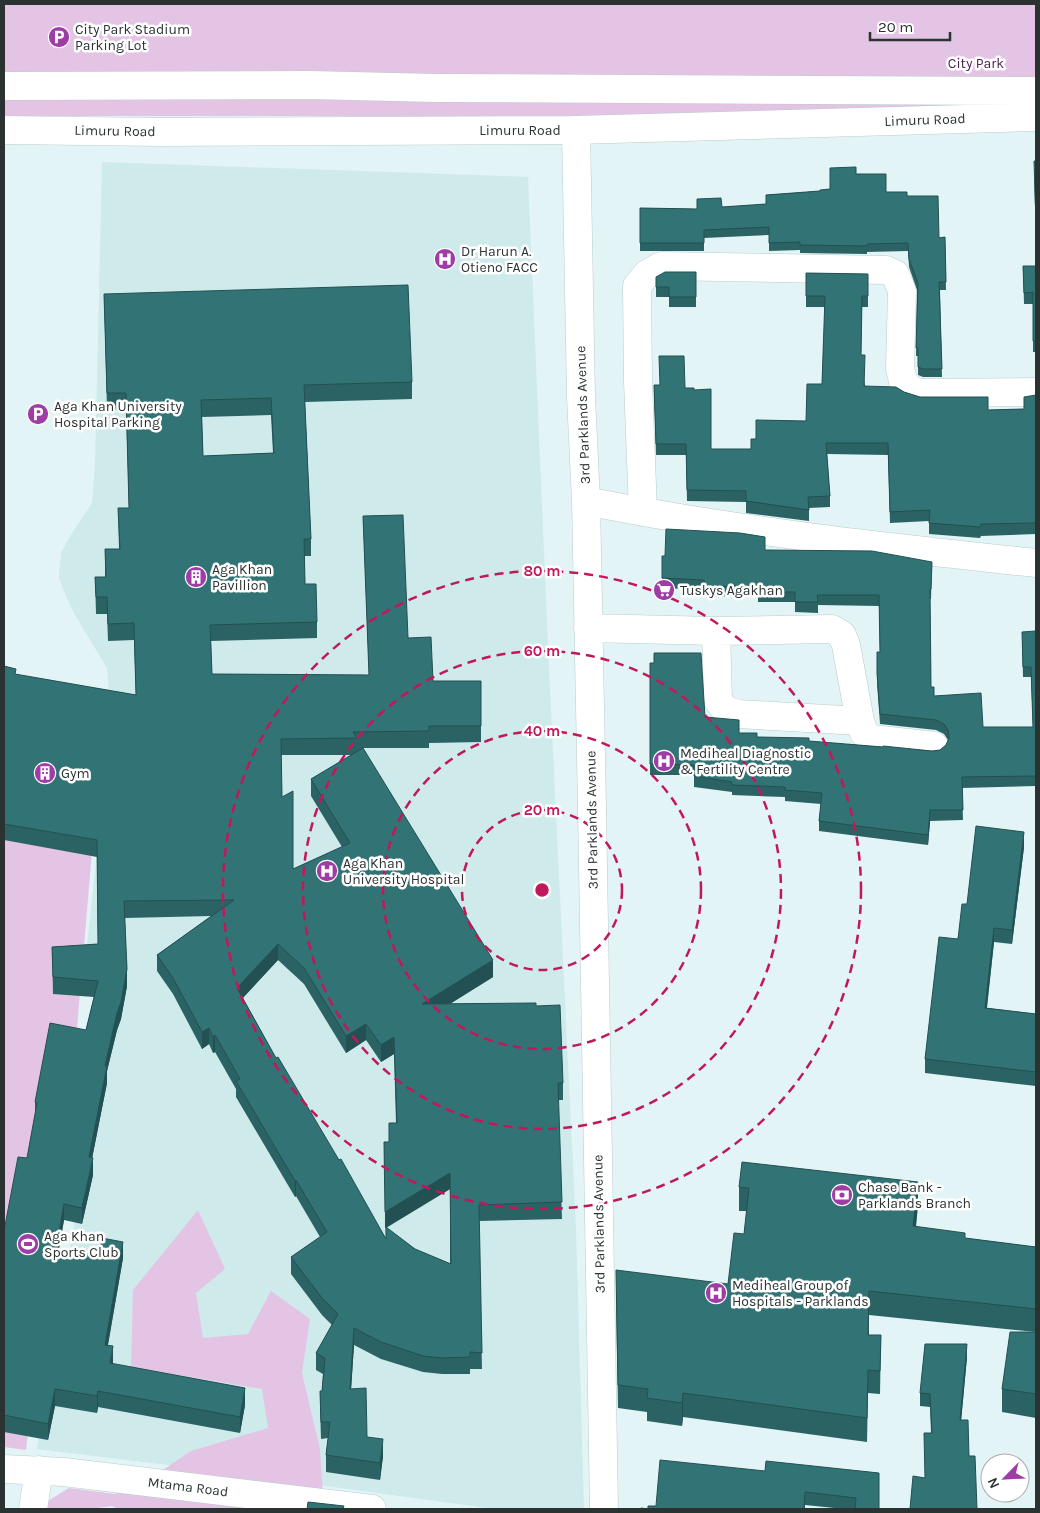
<svg xmlns="http://www.w3.org/2000/svg" width="1040" height="1513" font-family="Karla,sans-serif">
	<style>
		.built { fill: #cfeaeb }
		.green { fill: #e4c4e5 }
		.lines { fill: none; stroke-linecap: round; stroke-linejoin: round }
		.street-casing { stroke: #bacccc; stroke-width: 29 }
		.secondary-casing { stroke: #bacccc; stroke-width: 29 }
		.street { stroke: #fff; stroke-width: 28 }
		.secondary { stroke: #fff; stroke-width: 28 }
		.wall { fill: #2b6365; fill-rule: evenodd }
		.shaded-wall { fill: #235052 }
		.building { fill: #327375; stroke: #235052; fill-rule: evenodd }
		.ring { fill: none; stroke: #c2185b; stroke-width: 2.5; stroke-dasharray: 9 6 }
		.labels { text-anchor: middle; dominant-baseline: central; stroke-width: 5; stroke-linejoin: round; paint-order: stroke }
		.poi-label { font-size: 14px; fill: #2b3232; stroke: #fff; text-anchor: start }
		.park-label { font-size: 14px; fill: #4c2150; stroke: #fff }
		.street-label { font-size: 14px; fill: #2b3232; stroke: #fff }
		.centre { fill: #c2185b; stroke: #fff; stroke-width: 2.5 }
		.ring-label { font-size: 15px; text-anchor: middle; font-weight: bold; fill: #c2185b; stroke: #fff; stroke-width: 5; stroke-linejoin: round; paint-order: stroke }
	</style>
	<rect width="100%" height="100%" fill="#e2f4f5"/>
	<path class="built" d="M102,162L528,177L549,669L576,1229L584,1509H495L200,1469L37,1449L111,997L85,965L111,720L107,668L75,615L65,594L59,578L61,553L70,536L92,503L95,466Z"/>
	<path class="green" d="M4,4H1036V122L308,116H4Z
		M4,671L105,698L76,1040L26,1450L4,1447Z
		M198,1210L225,1269L196,1293L203,1338L248,1334L271,1291L310,1319L302,1373L320,1449L323,1494L295,1509H118L112,1506L90,1509H47L46,1502L69,1488L115,1494L154,1476L191,1451L268,1428L262,1389L131,1367L133,1290Z"/>
	<g class="lines">
		<g class="street-casing">
			<path id="street" d="M576,130L581,397L586,501L592,808L604,1509
				M586,501C735,531 886,547 1036,563
				M643,512L638,381L637,286L647,274L661,266L886,270L895,274L902,291L900,368L903,381L909,389L920,393L1036,392
				M588,628L716,631L832,629L842,635L846,645L860,721L864,733L872,739L934,746
				M716,631L718,700L725,710L738,714L860,721
				M4,1469L64,1472L372,1509
				M33,1509L39,1470"/>
		</g>
		<g class="secondary-casing">
			<path id="secondary" d="M4,86L309,85L436,88L1036,91
				M4,130L160,132L576,130L1036,117"/>
		</g>
		<use href="#street" class="street"/>
		<use href="#secondary" class="secondary"/>
	</g>
	<path class="wall" d="M1036,161V238L1034,175Z
		M856,174L886,192L907,196L939,238L945,237L946,290H940L942,377H923L918,375V356H916L917,290L909,267L908,251L867,252V254L800,253V250L769,251V235L704,238V251H640V208L697,209L766,204V195L820,191L830,189Z
		M1023,266H1036V352H1033V304H1024Z
		M696,272V307H669V297H656V277Z
		M806,273L868,274V307H862L861,355L865,386L904,392L920,397L988,410L1024,409L1036,395V534L981,536L980,538L929,534V521L890,523L888,455L827,454L830,496V507L809,508V521L746,513V502L687,501L686,455H656L654,385L685,388L694,390L711,449H751L756,439L806,421L822,384L825,307H806Z
		M104,294L412,382V399L305,402L311,539V556H304L305,584L317,622V638L211,641L212,674L369,675L363,516L408,638L433,681H481V742L429,743V748H363L493,977L450,1004L536,1006L563,1083V1100H558L562,1219L479,1221L482,1369H470V1374H442L423,1372L381,1359L354,1345L351,1389L367,1437L383,1456L380,1480L326,1472V1455L328,1438L321,1439L320,1408V1391H322L323,1374L316,1370V1353L332,1325L322,1315L291,1274V1257L320,1237L296,1196L295,1197L236,1097V1089L215,1052L213,1053L209,1044L202,1049L173,994L157,971V955L211,916L125,918L127,986L121,1019L117,1030L107,1071V1083L92,1158L93,1175L82,1224L64,1220L59,1249L99,1256L123,1258L108,1345L112,1364L245,1405L240,1433L98,1407L97,1413L55,1406L48,1440L4,1432V1231L27,1158L35,1116V1102L86,1030L94,997L53,994L52,947L98,944L97,857L4,840V666L16,675L136,695L134,640L108,641L107,614H96L95,577H105V549H119L118,508H129L126,409L107,410ZM271,415L273,453L203,456L202,417ZM281,755H351L311,779V796L342,847L293,869L282,797ZM278,960L304,984L346,1053L366,1040L381,1062L394,1054L396,1123H389V1142H384L386,1239L276,1058L243,998ZM450,1189V1264L415,1249L386,1228Z
		M765,550L932,562L931,599H930L931,687L934,696L983,727H1033L1031,677H1023L1022,642L1036,631V786L962,788L963,820L930,821L928,845L819,831V821L821,804L785,801V797L732,795V792L694,787V775H650V663L705,717L739,733L757,737L932,751L940,750L946,745L948,740L944,734L936,730L880,724L877,683V652H880L879,606L818,605V613L795,612V602H758V595L705,597L704,590L662,588V556Z
		M1024,847L1012,944L994,942L987,1008L1036,1014V1086L925,1073V1059L967,904Z
		M739,1187L918,1205L916,1227L965,1238L1036,1247V1332L869,1315V1335H881L880,1394L868,1393L867,1442L683,1417L682,1426L647,1421V1412L618,1408L616,1294L728,1284L744,1234L747,1211H739Z
		M1036,1332V1418L1002,1412V1389Z
		M967,1357L961,1420L969,1456L925,1478L931,1433L930,1407L920,1406V1393Z
		M765,1471L879,1473V1509H844L805,1505V1509H641H648Z"/>
	<path class="shaded-wall" d="M930,810V821L928,845V835Z
		M1024,832V847L1012,944V930Z
		M994,928V942L985,1022V1008Z
		M278,944V960L237,1004V988Z
		M493,960V977L422,1021V1004Z
		M127,969V986L121,1019L117,1030L107,1071V1083L89,1174V1157L105,1066Z
		M366,1024V1040L346,1053V1036Z
		M209,1028V1044L202,1049V1032Z
		M215,1035V1052L213,1053V1037Z
		M394,1037V1054L381,1062V1045Z
		M93,1158V1175L82,1224V1208Z
		M450,1173V1189L385,1228V1212Z
		M296,1180V1196L295,1197V1181Z
		M918,1182V1205L913,1250V1226Z
		M64,1204V1220L56,1265V1249Z
		M123,1242V1258L105,1361V1345Z
		M354,1328V1345L350,1406V1389Z
		M967,1344V1357L960,1433V1420Z
		M113,1346V1363L110,1380V1363Z
		M245,1388V1405L240,1433V1417Z
		M55,1389V1406L48,1440V1424Z
		M98,1391V1407L97,1413V1396Z
		M683,1393V1417L682,1426V1403Z
		M383,1439V1456L380,1480V1463Z
		M805,1492V1509H804Z"/>
	<path class="building" d="M1034,161H1036V223Z
		M856,167V174H886V192H907V196H938L939,238L945,237L946,282H939L942,369H923L918,367V348H916L918,283L909,259L908,243L867,244V246L800,245V242L769,243V227L704,230V243H640V208L697,209V199L721,198L722,207L766,204V195L820,191V190L830,189V168Z
		M1023,266H1036V341H1033V292L1024,293Z
		M665,272H696V297H669V287H656V277Z
		M806,273L868,274V296H862L861,355H865L864,386L896,387L904,392L920,397H988V410L1024,409V397L1036,395V523L981,524L980,527L929,523L930,510L890,512L888,443H826L830,496L808,497L809,510L746,501V491L687,490L686,444H656L654,385H660L659,356H684L685,388H694V390L711,389V449H751V439H756V420L806,421L807,384H822L825,296H806Z
		M408,285L412,382L304,385L311,539H304L305,584H316L317,622L210,625L212,674L369,675L363,516L403,515L408,638L431,637L433,681H481V726H429V731L353,732L357,738L281,739L282,797L293,791V869L350,843L311,779L363,748L493,960L422,1004L536,1003V1006L560,1005L563,1083H558L562,1202L479,1205L482,1353L470,1352V1357L442,1358L423,1356L381,1342L354,1328L350,1389L366,1388L367,1437L383,1439L380,1463L326,1455L330,1422H321L320,1391H322L325,1358L316,1353L338,1314L322,1298L291,1257L327,1232L296,1180L295,1181L236,1081L240,1079L215,1035L213,1037L209,1028L202,1032L173,978L157,955L234,900L124,901L127,969L121,1002L117,1013L105,1066H107L89,1157L93,1158L82,1208L64,1204L56,1249L99,1256L102,1238L123,1242L105,1345L113,1346L110,1363L245,1388L240,1417L98,1391L97,1396L55,1389L48,1424L4,1415V1231L18,1157L27,1158L37,1103L35,1102L50,1023L86,1030L98,981L53,977L52,947L98,944L97,840L4,824V666L16,669L15,674L136,695L134,623L108,624L107,597H96L95,577H106L105,549H120L118,508H129L126,393H107L104,294ZM271,398L274,453L203,456L201,400ZM278,944L304,968L346,1036L366,1024L381,1045L394,1037L397,1123H389V1142H384L385,1212L450,1173L451,1264L415,1249L386,1227V1239L341,1159L339,1160L278,1057L276,1058L237,988Z
		M666,529L740,533L765,537V550L872,551L932,562L931,589H930L931,687H934V696L981,693L983,727H1033L1031,667H1023L1022,632L1036,631V776L962,777L963,810H930L928,835L819,821L822,793L785,790V787L732,785V782L694,776V765L650,764V663H654V653H701L705,717L739,720V733H757V737L809,738V741L883,747V746L932,751L940,750L946,745L949,738L948,730L944,724L936,720L880,714L877,673V652H880L879,595H817L818,602H795V592H758V585L705,587L704,580L662,578V556H665Z
		M976,826L1024,832L1012,930L994,928L985,1008L1036,1014V1072L925,1059L939,937L958,939L962,904H967Z
		M742,1162L918,1182L913,1226L965,1233V1238L1036,1247V1309L869,1291L868,1335H881L880,1371L868,1370L867,1418L683,1393L682,1403L647,1398L648,1389L618,1385L616,1270L728,1284L734,1233L744,1234L749,1188L739,1187Z
		M1010,1332H1036V1394L1002,1389Z
		M925,1344H967L960,1420H968L969,1456H975L977,1509H910L913,1476L925,1478L924,1433H932L930,1394L920,1393Z
		M660,1460L765,1471L766,1461L879,1473V1509H855L856,1498L805,1492L804,1509H641V1508L648,1509V1506H656Z
		M308,1502L344,1506L343,1509H307Z"/>
	<g class="ring">
		<circle cx="542" cy="890" r="80"/>
		<circle cx="542" cy="890" r="159"/>
		<circle cx="542" cy="890" r="239"/>
		<circle cx="542" cy="890" r="319"/>
	</g>
	<defs>
		<g id="parking-disc" transform="scale(1.125)"><circle r="9.5" fill="#9d3da5" stroke="#fff"/><path d="M-3.5-5.5H1a3.5 3.5 0 0 1 0 7H-1V5.5H-3.5ZM-1-3.4V-.6H.8a1.4 1.4 0 0 0 0-2.8Z" fill="#fff"/></g>
		<g id="hospital-disc" transform="scale(1.125)"><circle r="9.5" fill="#9d3da5" stroke="#fff"/><path d="M-5-5h3v3.5h4V-5h3V5h-3V1.5h-4V5h-3Z" fill="#fff"/></g>
		<g id="building-disc" transform="scale(1.125)"><circle r="9.5" fill="#9d3da5" stroke="#fff"/><path d="M-4-6H4V6H1V3H-1V6H-4ZM-2.5-4.3h1.7v1.8h-1.7ZM.8-4.3h1.7v1.8H.8ZM-2.5-1h1.7V.8h-1.7ZM.8-1h1.7V.8H.8Z" fill="#fff"/></g>
		<g id="supermarket-disc" transform="scale(1.125)"><circle r="9.5" fill="#9d3da5" stroke="#fff"/><path d="M-6-5.5h2.5l.6 2H6L4.5 2H-2.5L-4.4-4H-6ZM-1.5 3.2a1.3 1.3 0 1 0 .1 0ZM3 3.2a1.3 1.3 0 1 0 .1 0Z" fill="#fff"/></g>
		<g id="bank-disc" transform="scale(1.125)"><circle r="9.5" fill="#9d3da5" stroke="#fff"/><path d="M-6-4H6V4H-6ZM0-2.3a2.3 2.3 0 1 0 0 4.6a2.3 2.3 0 1 0 0-4.6Z" fill="#fff"/></g>
		<g id="stadium-disc" transform="scale(1.125)"><circle r="9.5" fill="#9d3da5" stroke="#fff"/><path d="M0-5a6.5 5 0 1 0 0 10a6.5 5 0 1 0 0-10ZM-3.5-1.8h7v3.6h-7Z" fill="#fff"/></g>
	</defs>
	<g fill-rule="evenodd">
		<use href="#parking-disc" x="59" y="37"/>
		<use href="#hospital-disc" x="445" y="259"/>
		<use href="#parking-disc" x="38" y="414"/>
		<use href="#building-disc" x="196" y="577"/>
		<use href="#supermarket-disc" x="664" y="590"/>
		<use href="#hospital-disc" x="664" y="761"/>
		<use href="#building-disc" x="45" y="773"/>
		<use href="#hospital-disc" x="327" y="871"/>
		<use href="#bank-disc" x="842" y="1195"/>
		<use href="#stadium-disc" x="28" y="1244"/>
		<use href="#hospital-disc" x="716" y="1293"/>
	</g>
	<g class="labels">
		<g class="poi-label">
			<text x="75" y="29">City Park Stadium<tspan x="75" dy="16">Parking Lot</tspan></text>
			<text x="461" y="251">Dr Harun A.<tspan x="461" dy="16">Otieno FACC</tspan></text>
			<text x="54" y="406">Aga Khan University<tspan x="54" dy="16">Hospital Parking</tspan></text>
			<text x="212" y="569">Aga Khan<tspan x="212" dy="16">Pavillion</tspan></text>
			<text x="680" y="590">Tuskys Agakhan</text>
			<text x="680" y="753">Mediheal Diagnostic<tspan x="680" dy="16">&amp; Fertility Centre</tspan></text>
			<text x="61" y="773">Gym</text>
			<text x="343" y="863">Aga Khan<tspan x="343" dy="16">University Hospital</tspan></text>
			<text x="858" y="1187">Chase Bank -<tspan x="858" dy="16">Parklands Branch</tspan></text>
			<text x="44" y="1236">Aga Khan<tspan x="44" dy="16">Sports Club</tspan></text>
			<text x="732" y="1285">Mediheal Group of<tspan x="732" dy="16">Hospitals - Parklands</tspan></text>
		</g>
		<g class="park-label">
			<text x="976" y="63">City Park</text>
		</g>
		<g class="street-label">
			<text transform="translate(925 120) rotate(-2)">Limuru Road</text>
			<text x="520" y="130">Limuru Road</text>
			<text transform="translate(115 131) rotate(1)">Limuru Road</text>
			<text transform="translate(583 415) rotate(-92)">3rd Parklands Avenue</text>
			<text transform="translate(592 820) rotate(-91)">3rd Parklands Avenue</text>
			<text transform="translate(599 1224) rotate(-91)">3rd Parklands Avenue</text>
			<text transform="translate(188 1487) rotate(7)">Mtama Road</text>
		</g>
	</g>
	<circle cx="542" cy="890" r="8" class="centre"/>
	<g class="ring-label">
		<text x="542" y="576">80 m</text>
		<text x="542" y="656">60 m</text>
		<text x="542" y="736">40 m</text>
		<text x="542" y="815">20 m</text>
	</g>
	<rect width="1040" height="1513" fill="none" stroke="#2b3232" stroke-width="10"/>
	<g transform="translate(1005 1478) rotate(246)"><circle r="24" fill="#ffffff" stroke="#aaadad"/>
	<path d="M0-4L9 19L0 12L-9 19Z" fill="#9d3da5"/>
	<text y="-8" font-size="14" font-weight="bold" text-anchor="middle" fill="#2b3232">N</text>
	</g>
	<path d="M870 32v8h80v-8" fill="none" stroke="#2b3232" stroke-width="2.5"/>
	<text x="878" y="32" font-size="15" fill="#2b3232" stroke="#ffffff" stroke-width="4" paint-order="stroke">20 m</text>
</svg>
